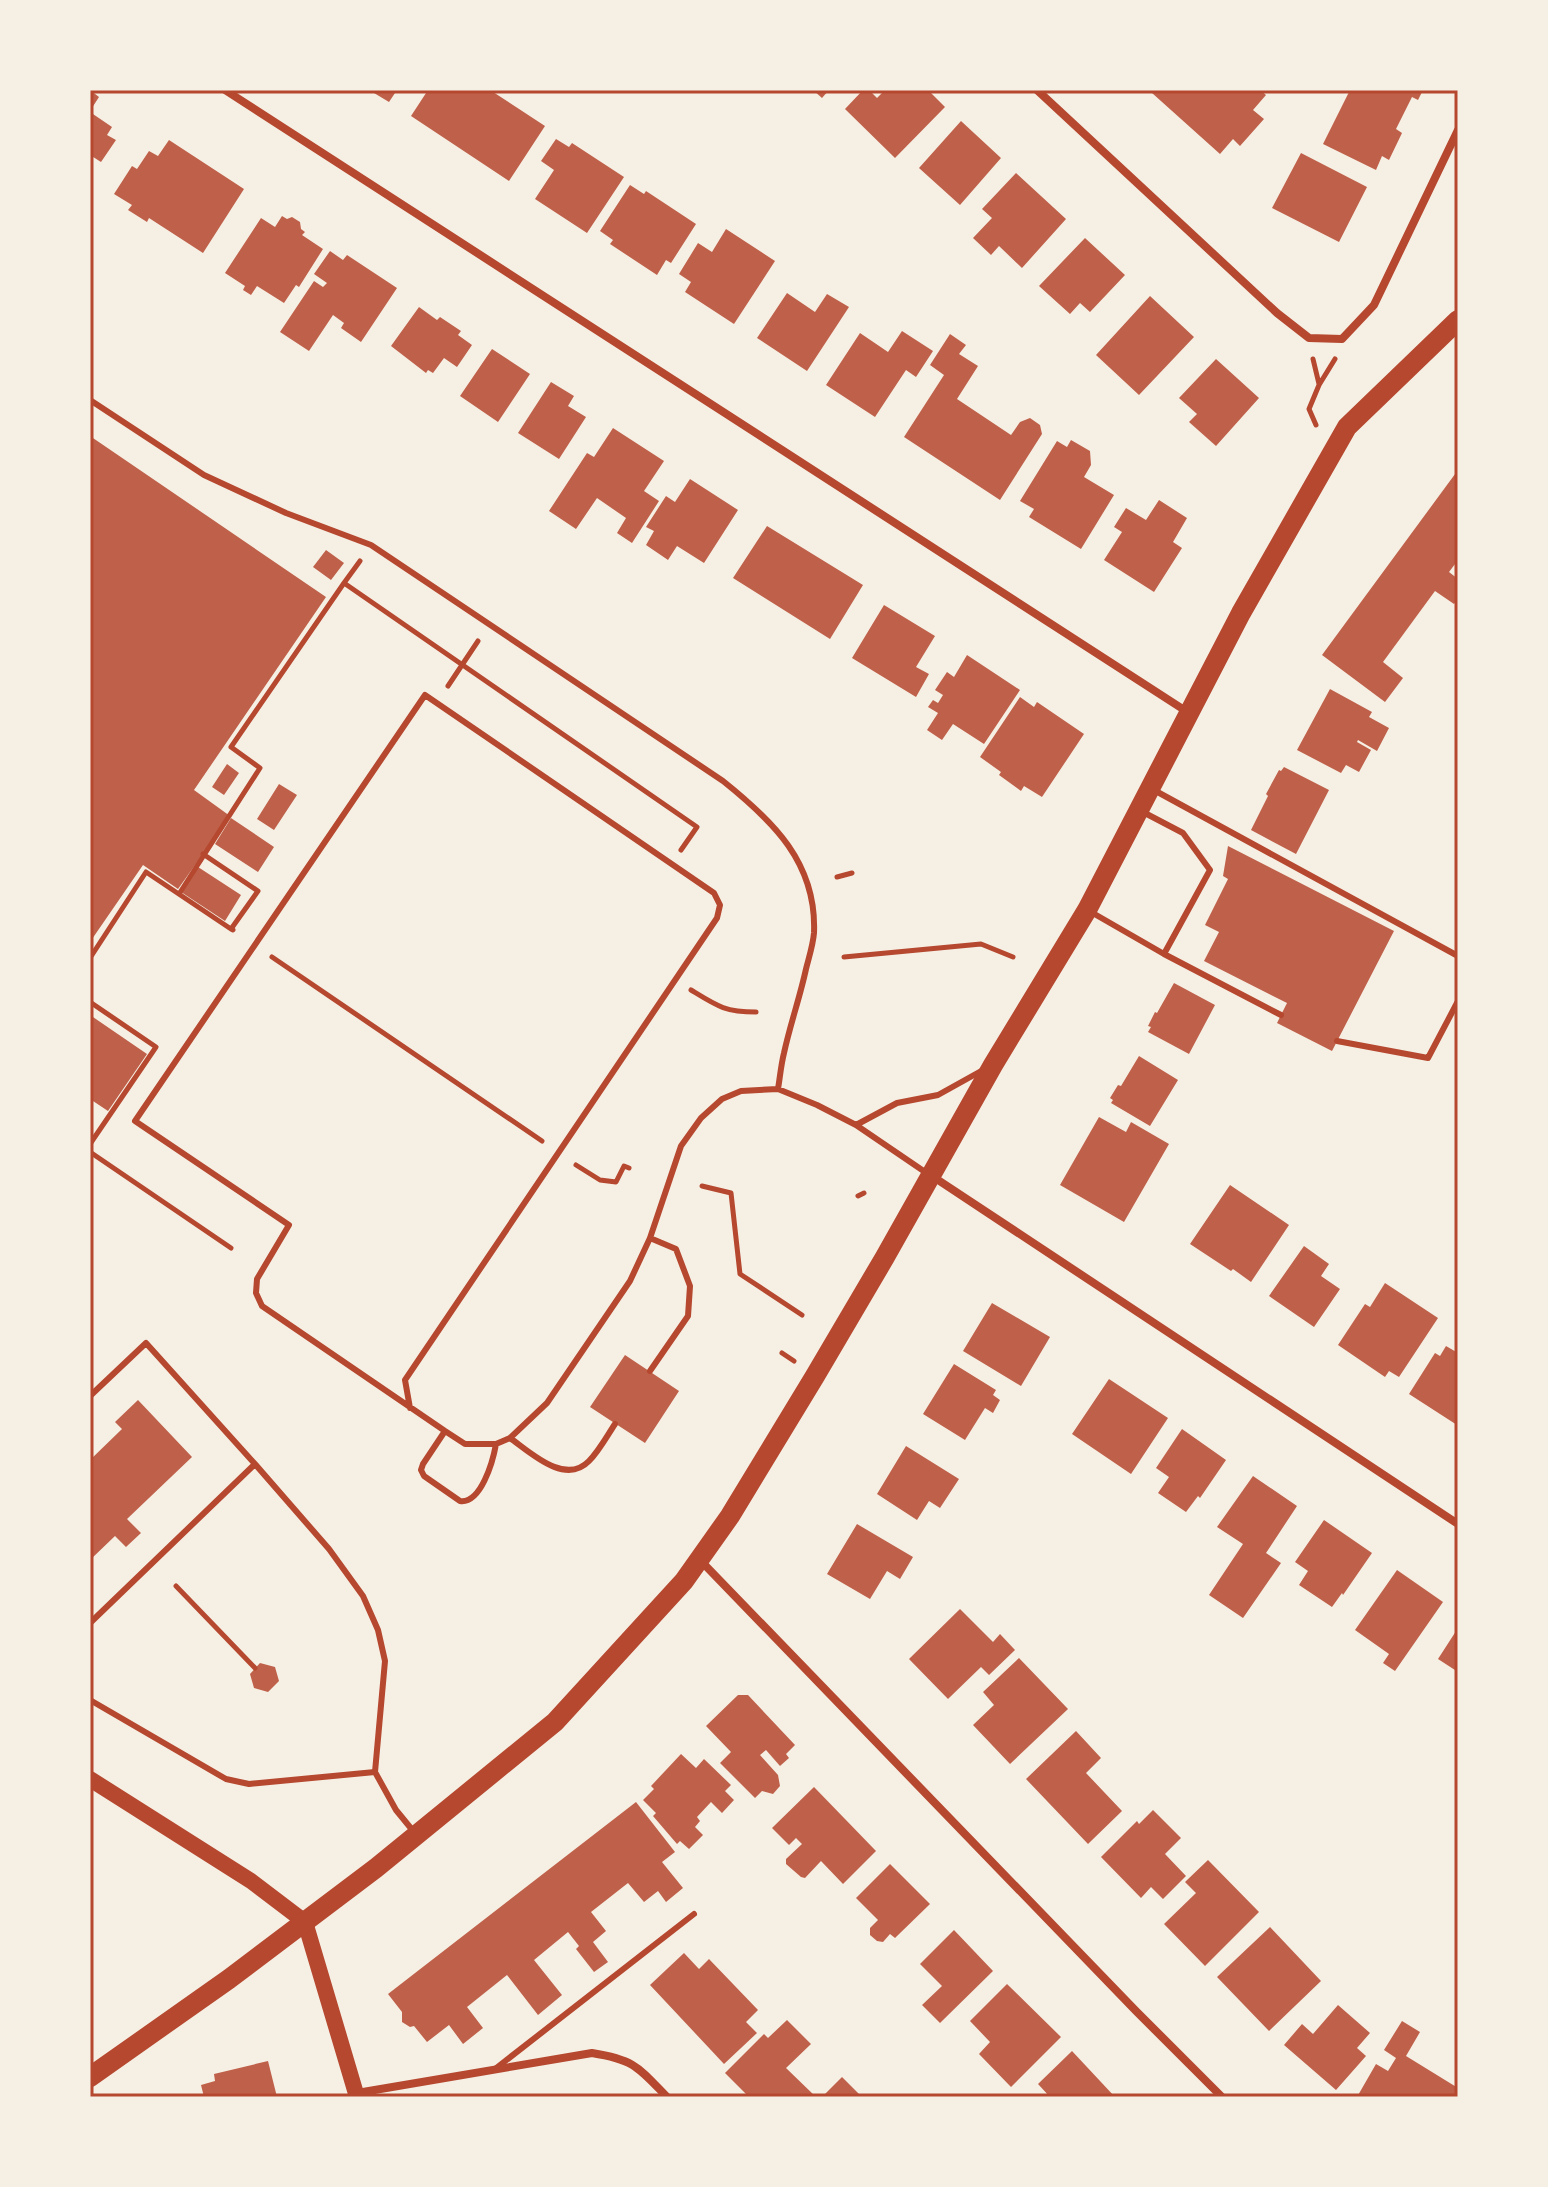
<svg xmlns="http://www.w3.org/2000/svg" width="1548" height="2187" font-family="'Noto Serif',serif">
	<style>
		.building { fill: #bf614a }
		.lines { fill: none; stroke-linecap: round; stroke-linejoin: round }
		.path { stroke: #b5482f; stroke-width: 5 }
		.service { stroke: #b5482f; stroke-width: 6 }
		.minor { stroke: #b5482f; stroke-width: 8 }
		.secondary { stroke: #b5482f; stroke-width: 16 }
		.primary { stroke: #b5482f; stroke-width: 20 }
		.neatline { fill: none; stroke: #b5482f; stroke-width: 3 }
	</style>
	<rect width="100%" height="100%" fill="#f6efe4"/>
	<path class="building" d="M90,90L99,97L90,111Z
		M369,90H397L389,102Z
		M428,90H490L545,126L509,181L411,116Z
		M813,90H829L822,98Z
		M863,90H869L877,98L885,90H928L945,107L895,158L845,109Z
		M1154,90H1233L1237,93L1240,90H1260L1266,95L1253,110L1264,119L1240,146L1233,139L1220,154L1152,93Z
		M1350,90H1423L1418,100L1412,97L1396,129L1402,133L1389,160L1382,156L1376,170L1323,144Z
		M90,112L112,127L107,135L116,140L101,162L90,155Z
		M961,121L1001,158L960,205L919,168Z
		M556,139L569,147L572,143L624,177L587,233L535,199L554,170L541,161Z
		M169,140L244,189L203,253L149,218L147,222L128,210L132,205L114,194L132,166L137,169L149,151L158,156Z
		M1301,153L1367,187L1339,242L1272,208Z
		M1016,173L1066,219L1022,268L999,246L991,255L973,238L992,218L982,209Z
		M630,185L644,194L646,191L696,224L671,263L666,260L657,275L610,244L613,240L600,231Z
		M282,216L287,219L292,217L300,222L301,229L305,232L302,235L323,249L299,287L296,285L284,303L257,286L251,295L243,290L245,286L225,273L261,218L275,227Z
		M726,229L775,261L734,324L685,292L691,282L679,274L698,243L712,252Z
		M1085,238L1125,275L1090,312L1080,303L1070,314L1039,286Z
		M330,251L343,260L347,255L397,288L361,342L341,328L344,323L333,315L309,351L280,332L314,281L323,287L327,283L314,274Z
		M787,293L815,312L827,294L849,307L807,371L757,338Z
		M1150,296L1194,337L1139,395L1096,355Z
		M419,307L437,320L440,317L461,331L458,335L472,345L457,367L444,358L433,373L428,370L426,373L391,346Z
		M902,331L933,351L916,377L906,370L875,417L826,385L860,333L888,352Z
		M950,334L966,345L959,354L978,366L957,399L1011,435L1020,422L1030,418L1040,425L1042,434L1000,500L904,437L944,375L930,365Z
		M492,349L530,374L498,422L460,396Z
		M1216,359L1259,398L1216,446L1189,422L1197,414L1179,398Z
		M551,382L574,396L568,406L586,417L559,459L518,433Z
		M613,428L664,461L644,491L659,501L632,543L617,533L626,518L597,498L576,529L549,511L587,453L594,457Z
		M90,436L326,597L194,790L230,816L178,889L143,865L90,942Z
		M1071,440L1090,451L1091,465L1084,477L1114,495L1081,549L1029,517L1034,509L1020,501L1057,441L1067,447Z
		M1458,470V560L1449,572L1458,579V599L1454,604L1435,591L1383,662L1403,678L1385,702L1322,655Z
		M690,479L738,510L704,563L677,546L668,560L646,545L654,531L646,527L666,496L675,502Z
		M1159,500L1187,518L1173,542L1182,548L1154,592L1104,560L1122,532L1114,527L1126,508L1146,520Z
		M767,526L863,585L830,639L733,578Z
		M326,550L344,563L331,580L313,567Z
		M884,605L935,636L916,667L929,674L916,697L852,658Z
		M967,655L1020,690L984,744L953,724L942,740L927,730L938,713L928,707L933,700L938,703L943,695L935,690L947,672L954,677Z
		M1330,689L1372,712L1369,717L1389,728L1377,751L1358,740L1357,742L1371,750L1359,772L1346,765L1341,773L1297,750Z
		M1020,697L1034,707L1037,702L1084,734L1042,797L1024,786L1021,791L999,775L1001,772L980,757Z
		M227,764L239,773L224,795L212,787Z
		M1284,767L1329,790L1296,854L1251,830L1268,796L1266,794L1279,770L1281,771Z
		M279,784L297,795L274,830L257,819Z
		M231,818L274,847L258,872L215,844Z
		M1228,846L1394,931L1332,1051L1277,1023L1287,1003L1204,961L1219,932L1205,925L1228,879L1223,876Z
		M198,867L241,895L225,921L181,892Z
		M1174,983L1215,1005L1189,1054L1148,1032L1151,1027L1148,1026L1155,1012L1157,1013Z
		M90,1015L147,1054L108,1111L90,1099Z
		M1139,1056L1178,1080L1150,1126L1111,1103L1113,1100L1110,1098L1118,1085L1121,1086Z
		M1099,1117L1126,1132L1131,1122L1169,1144L1124,1222L1060,1185Z
		M1230,1185L1289,1225L1251,1282L1233,1269L1231,1271L1190,1244Z
		M1304,1246L1329,1264L1321,1276L1340,1289L1314,1327L1269,1296Z
		M1385,1283L1438,1318L1399,1377L1389,1371L1385,1377L1338,1345L1365,1304L1370,1307Z
		M992,1303L1050,1337L1021,1386L963,1351Z
		M1446,1346L1458,1353V1364L1456,1367L1458,1369L1457,1425L1409,1394L1435,1353L1440,1356Z
		M625,1355L679,1391L645,1443L590,1407Z
		M954,1364L996,1390L993,1395L1000,1400L993,1413L985,1408L965,1440L923,1414Z
		M1109,1379L1168,1418L1131,1474L1072,1434Z
		M138,1400L192,1457L127,1519L141,1533L126,1547L115,1536L90,1560V1460L122,1429L115,1422Z
		M1182,1429L1226,1460L1200,1498L1198,1496L1186,1512L1158,1493L1169,1477L1156,1468Z
		M906,1446L959,1479L940,1508L929,1501L917,1520L877,1494Z
		M1253,1476L1297,1506L1266,1553L1281,1563L1243,1618L1209,1595L1243,1544L1217,1527Z
		M1324,1520L1372,1553L1343,1595L1342,1593L1332,1607L1299,1585L1308,1571L1295,1562Z
		M857,1524L913,1557L900,1579L887,1571L870,1599L827,1574Z
		M1397,1570L1443,1602L1395,1671L1383,1663L1389,1654L1355,1630Z
		M960,1609L993,1642L1000,1634L1015,1650L989,1675L981,1667L948,1699L909,1659Z
		M1458,1628V1672L1438,1659Z
		M1019,1658L1068,1709L1010,1764L973,1725L994,1705L983,1692Z
		M260,1663L275,1667L279,1681L268,1692L254,1688L250,1674Z
		M738,1695H748L795,1745L786,1754L789,1758L780,1766L766,1750L760,1755L778,1775L780,1786L773,1794L762,1791L755,1798L720,1763L731,1752L706,1726Z
		M1076,1731L1101,1758L1086,1773L1122,1811L1088,1844L1026,1779Z
		M681,1754L696,1768L704,1759L731,1785L725,1791L734,1800L722,1813L711,1802L697,1817L700,1821L695,1827L703,1835L689,1849L680,1841L677,1844L653,1816L656,1813L643,1800L654,1789L651,1786Z
		M814,1787L876,1851L843,1884L821,1861L805,1878L801,1877L786,1864V1859L802,1844L796,1838L789,1845L772,1828Z
		M636,1802L675,1852L662,1862L683,1888L666,1902L658,1891L644,1902L628,1883L591,1912L606,1931L593,1942L608,1962L594,1972L576,1949L579,1946L568,1932L534,1960L562,1995L538,2015L507,1975L467,2007L483,2028L463,2044L449,2025L427,2042L414,2026L410,2027L402,2022V2012L388,1994Z
		M1153,1810L1181,1838L1165,1854L1186,1876L1163,1899L1151,1887L1141,1898L1101,1857L1137,1821L1139,1824Z
		M1208,1860L1259,1912L1205,1966L1164,1924L1196,1893L1185,1882Z
		M890,1864L930,1904L895,1938L890,1934L883,1942L877,1941L870,1935V1928L878,1920L856,1898Z
		M1270,1927L1321,1981L1269,2031L1217,1977Z
		M954,1930L993,1971L940,2023L922,2005L942,1986L920,1964Z
		M684,1953L699,1969L709,1959L758,2010L746,2022L757,2033L724,2064L650,1985Z
		M1007,1984L1061,2037L1011,2087L979,2054L990,2042L970,2021Z
		M1338,2005L1370,2033L1357,2048L1366,2056L1336,2090L1284,2045L1302,2024L1313,2034Z
		M787,2020L811,2044L786,2068L816,2097H749L725,2073L764,2034L768,2038Z
		M1402,2021L1420,2032L1406,2056L1458,2088V2097H1357L1376,2064L1388,2071L1396,2058L1384,2050Z
		M1072,2051L1115,2097H1050L1038,2084Z
		M268,2061L277,2097H204L201,2085L215,2081L214,2074Z
		M842,2077L862,2097H822Z"/>
	<g class="lines">
		<path class="path" d="M1313,359L1319,384
			M1316,425L1309,409L1319,385L1335,359
			M344,583L360,561
			M448,686L478,641
			M203,854L258,891L231,929L233,930
			M837,877L852,873
			M179,894L260,768L231,747L344,583L697,827L681,850
			M272,957L542,1141
			M844,957L981,944L1013,957
			M90,958L146,872L231,929
			M691,990C717,1006 725,1012 756,1012
			M90,1002L156,1047L90,1144
			M90,1152L231,1248
			M576,1165L600,1180L616,1182L624,1166L629,1168
			M702,1186L731,1193L740,1274L802,1315
			M858,1196L864,1193
			M782,1353L794,1361
			M176,1586L255,1668"/>
		<path class="service" d="M90,400L204,475L286,513L371,545L723,781C773,821 817,863 814,933C813,945 809,957 806,969C800,997 790,1025 784,1053C781,1065 780,1077 778,1089
			M1152,789L1458,956
			M1141,811L1183,833L1210,870L1164,954
			M1091,912L1164,954L1281,1015
			M1337,1041L1428,1058L1458,1001
			M856,1125L897,1103L938,1095L983,1070
			M650,1371L688,1316L690,1286L676,1249L650,1238
			M90,1396L146,1343L255,1464
			M410,1408L405,1380L717,918L720,905L714,893L425,695L135,1121L289,1225L257,1279L256,1293L262,1306L445,1431L465,1444H496L510,1438L547,1403L630,1281L650,1238L681,1146L701,1118L722,1099L741,1091L778,1089L817,1105L856,1125L928,1174
			M445,1431L423,1464L421,1470L424,1476L460,1501C481,1504 493,1461 496,1444
			M510,1438C530,1452 565,1486 589,1461C599,1451 607,1436 615,1424
			M90,1623L255,1464L329,1549L363,1596L378,1630L385,1661L375,1772L396,1810L414,1832
			M90,1700L226,1779L249,1784L375,1772
			M495,2069L694,1914"/>
		<path class="minor" d="M225,90L1189,713
			M1037,90L1277,313L1309,338L1342,339L1374,305L1458,130
			M932,1176L1458,1524
			M701,1561L1136,2011L1222,2097
			M357,2093L592,2053C635,2060 638,2067 667,2097"/>
		<path class="secondary" d="M90,1779L251,1881L305,1922L357,2097"/>
		<path class="primary" d="M90,2077L229,1979L376,1868L555,1722L684,1581L730,1516L815,1376L885,1257L993,1065L1087,910L1241,613L1347,427L1458,320"/>
	</g>
	<rect width="1548" height="2187" fill="none" stroke="#f6efe4" stroke-width="184"/>
	<rect x="92" y="92" width="1364" height="2003" class="neatline"/>
</svg>
